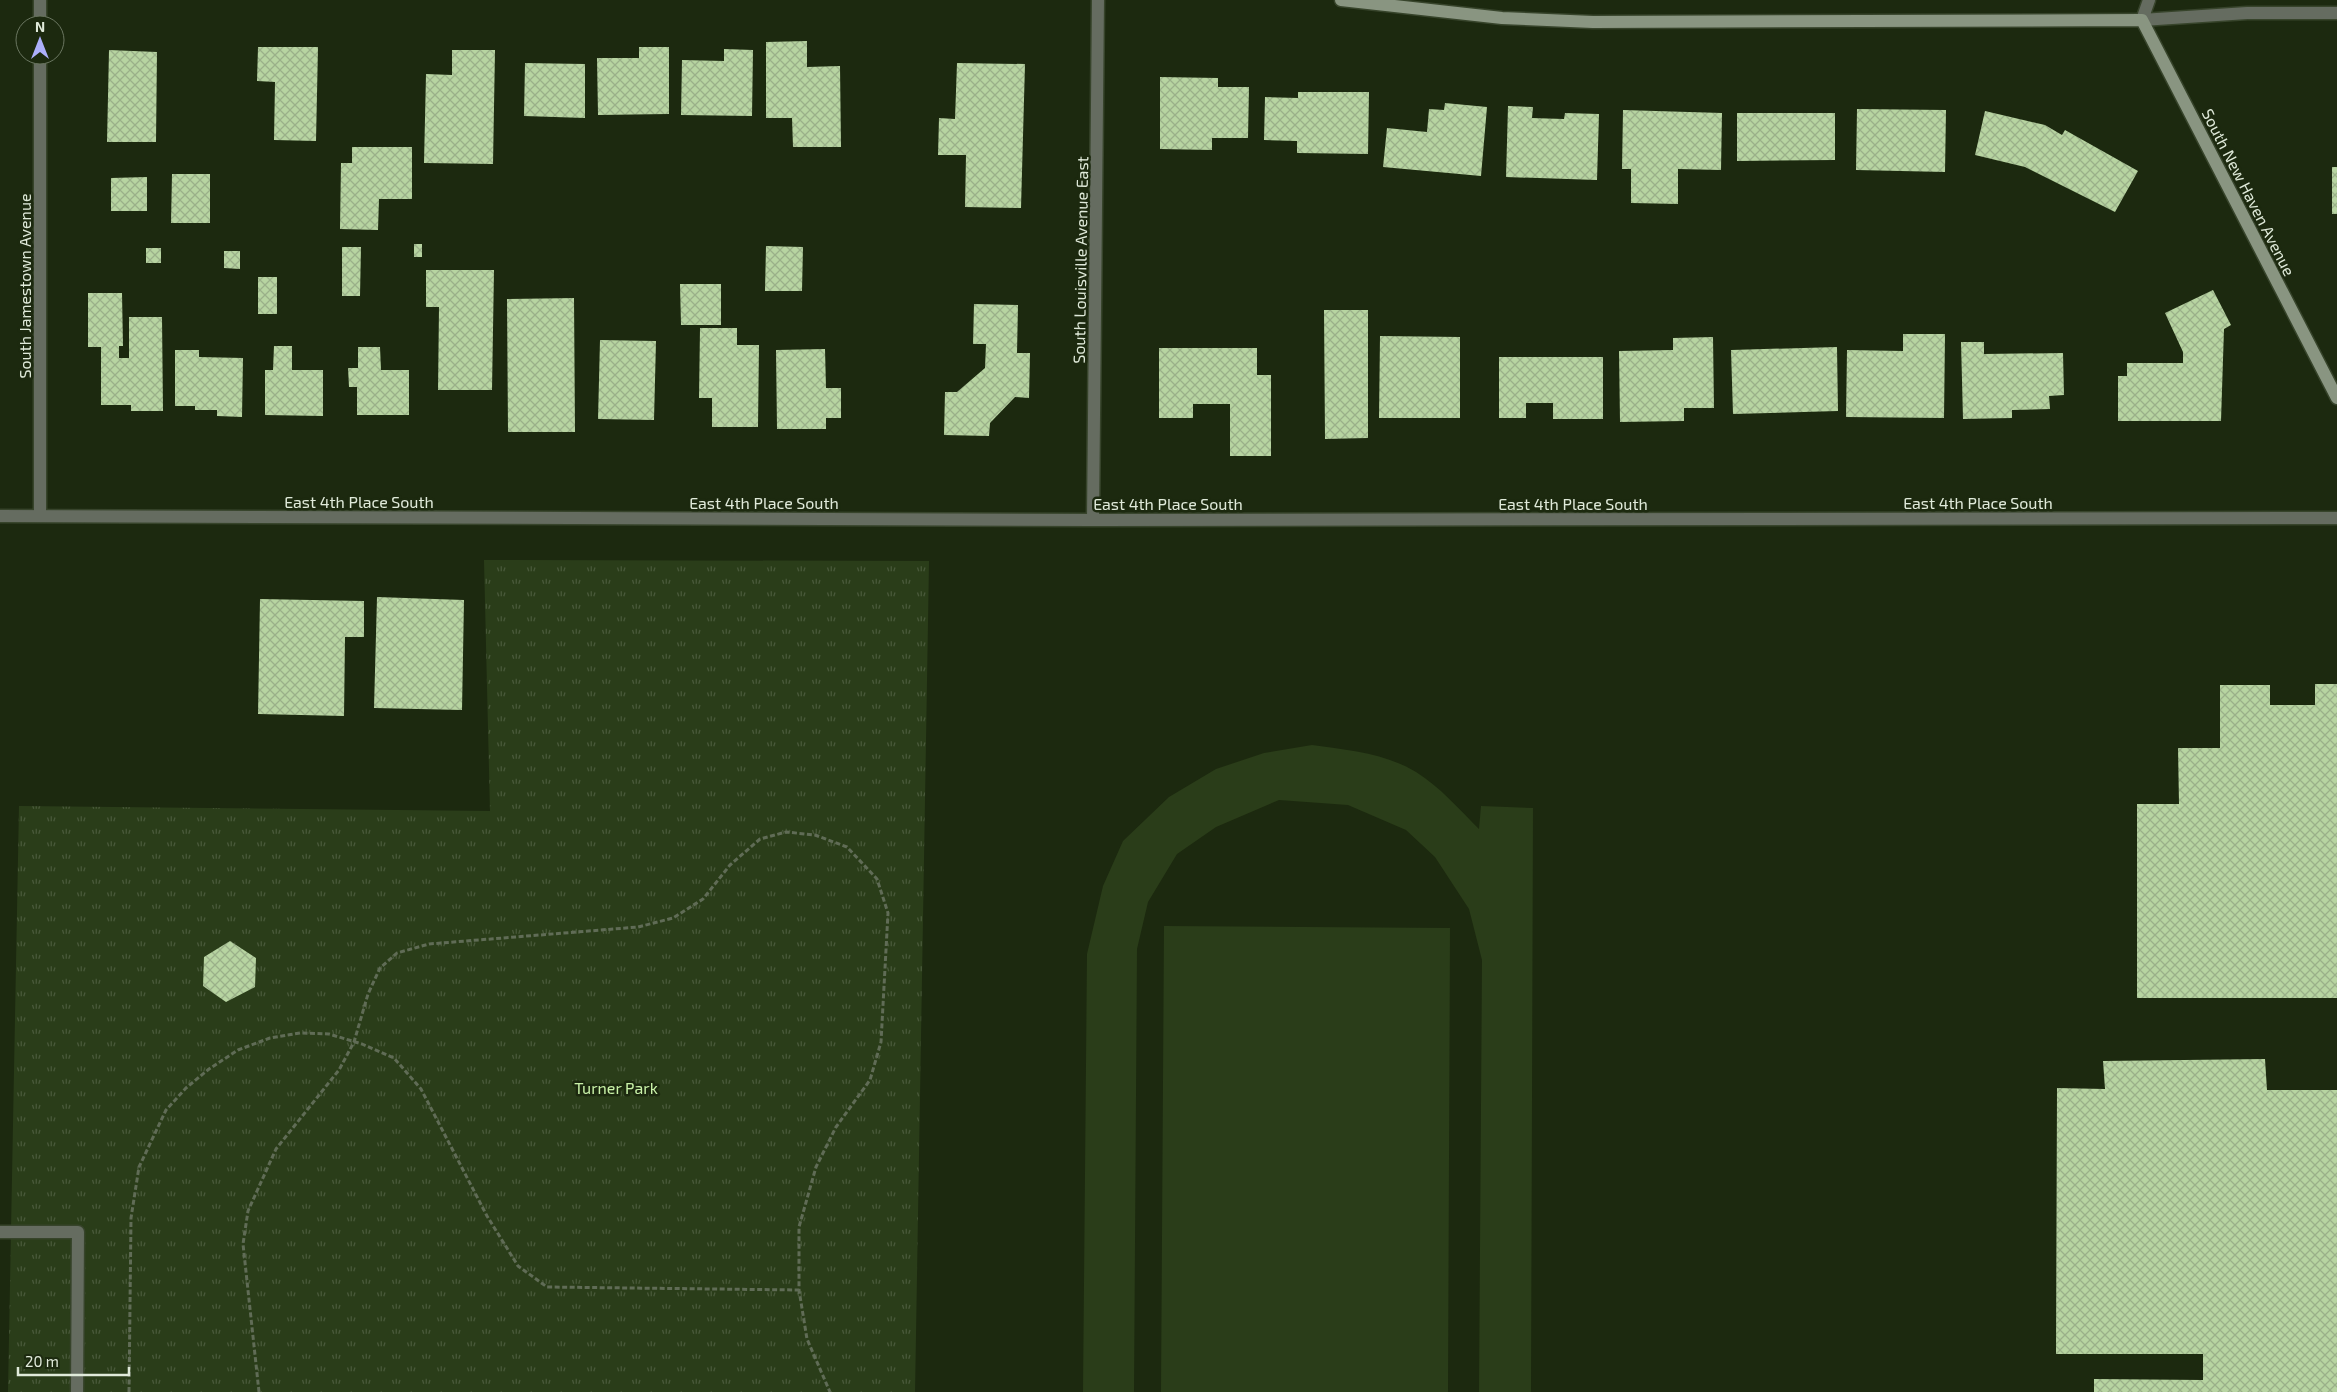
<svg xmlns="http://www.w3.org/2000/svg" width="2337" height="1392" font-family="'Exo 2',sans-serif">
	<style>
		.park { fill: url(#park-tufts) }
		.garden { fill: #2a3d19 }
		.building { fill: url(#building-cross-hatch) }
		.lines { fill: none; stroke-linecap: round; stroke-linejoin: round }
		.lane-casing { stroke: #37442b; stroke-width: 15 }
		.street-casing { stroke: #37442b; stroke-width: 15 }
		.secondary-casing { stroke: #37442b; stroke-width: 15 }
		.path { stroke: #606c56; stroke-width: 3; stroke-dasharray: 5 2.5; stroke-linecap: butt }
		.lane { stroke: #656c60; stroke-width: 12 }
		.street { stroke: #656c60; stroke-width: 12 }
		.secondary { stroke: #899581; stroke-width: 12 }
		.labels { text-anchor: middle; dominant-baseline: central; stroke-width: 5; stroke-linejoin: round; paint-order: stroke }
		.street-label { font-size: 16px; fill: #e0eada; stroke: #1c290f }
		.park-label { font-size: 16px; fill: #c9f2a8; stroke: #1c290f }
	</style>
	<defs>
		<pattern id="park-tufts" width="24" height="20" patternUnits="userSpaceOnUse" patternTransform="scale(1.25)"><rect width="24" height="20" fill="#2a3d19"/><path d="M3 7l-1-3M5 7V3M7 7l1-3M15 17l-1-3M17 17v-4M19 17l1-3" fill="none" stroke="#49593a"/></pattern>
		<pattern id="building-cross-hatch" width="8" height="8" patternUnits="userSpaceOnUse" patternTransform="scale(1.25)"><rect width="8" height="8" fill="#b7d4a1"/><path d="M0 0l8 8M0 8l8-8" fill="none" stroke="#9ab089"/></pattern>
	</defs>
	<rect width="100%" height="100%" fill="#1c290f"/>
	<path class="park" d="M484,560L929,561L915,1392H8L19,806L490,811Z"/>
	<path class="garden" d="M1312,745C1347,750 1385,753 1416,772C1440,787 1459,809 1479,829L1481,806L1533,808L1531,1392H1479L1482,960L1469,909L1435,857L1406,830L1348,805L1279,800L1216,827L1177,854L1148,902L1137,949L1134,1392H1083L1087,954L1103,886L1123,841L1169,797L1216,769L1264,753Z
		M1164,926L1450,928L1448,1392H1161Z"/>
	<path class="building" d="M807,41V67L840,66L841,147H793L792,118H766V42Z
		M258,47H318L316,141L274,140L275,82L257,81Z
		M639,47H669V114L598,115L597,58H639Z
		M724,49L753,50L752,116L681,115L682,60L724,61Z
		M109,50L157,52L156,142H107Z
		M452,50H495L493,164L424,163L426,74L452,75Z
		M525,63L585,64V118L524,116Z
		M957,63L1025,64L1021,208L965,207L966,155H938L939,118L955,119Z
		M1160,77L1218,78V87H1249L1248,138H1212V150L1160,149Z
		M1298,92H1369L1368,154L1297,153V141L1264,140L1265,97L1298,98Z
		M1445,103L1487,107L1481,176L1383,167L1387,128L1427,132L1429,109L1444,110Z
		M1508,106L1533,107L1532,118L1564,119L1565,113L1599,114L1597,180L1506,177Z
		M1857,109L1946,110L1945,172L1856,170Z
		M1623,110L1722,113L1721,170L1678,169V204L1631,203V169H1622Z
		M1985,111L2045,125L2062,135L2065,130L2138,171L2115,212L2025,167L1975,155Z
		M1737,113H1835V160L1737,161Z
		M352,147H412V199H379L378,230L340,229L341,163H352Z
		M2332,167H2337V214H2332Z
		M172,174H210V223H171Z
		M147,177V211H111V178Z
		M414,244H422V257H414Z
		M766,246L803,247L802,291H765Z
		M342,247H361L360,296H342Z
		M146,248H161V263H146Z
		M224,251H240V269L224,268Z
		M426,270H494L492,390H438L439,307H426Z
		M258,277H277V314H258Z
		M680,284H721V325H681Z
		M2213,290L2231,325L2224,329L2221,421H2118V376H2127V363H2183V352L2165,313Z
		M88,293H122L123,346H119V358H129V317H162L163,411H131V405H101V347H88Z
		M574,298L575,432H508L507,299Z
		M974,304L1018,305L1017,353H1030L1029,398L1015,397L990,423L989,436L944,435L945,392H957L985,368L986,344H973Z
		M1324,310H1368V438L1325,439Z
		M700,328H737V345H759L758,427H712V398H699Z
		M1903,334H1945L1944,418L1846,417L1847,350L1903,351Z
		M1380,336L1460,337V418H1379Z
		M1713,337L1714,408H1684V421L1620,422L1619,351L1673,350V338Z
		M600,340L656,341L654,420L598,419Z
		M1961,342H1984V354L2063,353L2064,395L2049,396L2050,409L2012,410V418L1963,419Z
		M274,346H292V370H323V416L265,415V370H273Z
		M358,347H380L381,370H409V415H357V387H349L348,368H358Z
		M1837,347L1838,411L1733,414L1731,350Z
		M1159,348H1257V375H1271V456H1230V404H1193V418H1159Z
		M825,349L826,388H841V418H826V429H777L776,350Z
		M175,350H199V357L243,358L242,417L217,416V410H195V406H175Z
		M1499,357H1603V419H1553V403H1526V418H1499Z
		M377,597L464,600L462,710L374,708Z
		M260,599L364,601V637H345L344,716L258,714Z
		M2315,684H2337V998H2137V804H2179L2178,748H2220V685H2270V705H2315Z
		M230,941L256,958L255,987L226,1002L203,986L204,957Z
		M2265,1059L2267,1090H2337V1392H2094V1379L2203,1380V1354H2056L2057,1088L2105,1089L2103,1061Z"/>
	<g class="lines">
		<g class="lane-casing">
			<path id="lane" d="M0,1232H78L77,1392"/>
		</g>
		<g class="street-casing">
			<path id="street" d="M2149,0L2142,20L2247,13H2337
				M40,25V0
				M0,516L1093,520L2337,518
				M40,516V55
				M1093,520L1098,0"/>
		</g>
		<g class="secondary-casing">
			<path id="secondary" d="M1341,0L1502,18L1593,22L2142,20L2337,398"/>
		</g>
		<path class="path" d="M129,1392L131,1218L139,1167L166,1110L186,1088L209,1069L238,1050L270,1038L300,1033L329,1034L362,1044L394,1058L421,1089L487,1216L518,1266L547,1287L799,1290
			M259,1392L243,1244L248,1211L276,1149L339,1070L354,1042L368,994L380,968L397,953L429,944L638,927L673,918L703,899L730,865L760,839L786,832L815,835L847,847L877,879L888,913L881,1042L870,1080L836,1127L816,1167L799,1227V1290L807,1339L830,1392"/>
		<use href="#lane" class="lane"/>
		<use href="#street" class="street"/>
		<use href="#secondary" class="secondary"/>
	</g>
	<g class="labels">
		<g class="street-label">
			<text transform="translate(2249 192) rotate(63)">South New Haven Avenue</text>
			<text transform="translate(1080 260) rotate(-89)">South Louisville Avenue East</text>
			<text transform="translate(24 286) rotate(-90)">South Jamestown Avenue</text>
			<text x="359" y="501">East 4th Place South</text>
			<text x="764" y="502">East 4th Place South</text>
			<text x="1978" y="502">East 4th Place South</text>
			<text x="1168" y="503">East 4th Place South</text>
			<text x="1573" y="503">East 4th Place South</text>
		</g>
		<g class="park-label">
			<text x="616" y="1087">Turner Park</text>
		</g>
	</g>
	<g transform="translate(40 40)"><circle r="24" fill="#1c290f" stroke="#6a7660"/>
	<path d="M0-4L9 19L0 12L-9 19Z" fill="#acaffb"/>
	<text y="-8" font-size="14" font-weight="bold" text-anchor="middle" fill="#e0eada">N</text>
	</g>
	<path d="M18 1367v8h111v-8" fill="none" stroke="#e0eada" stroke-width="2.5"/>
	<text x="25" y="1367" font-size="15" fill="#e0eada" stroke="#1c290f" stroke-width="4" paint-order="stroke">20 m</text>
</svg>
